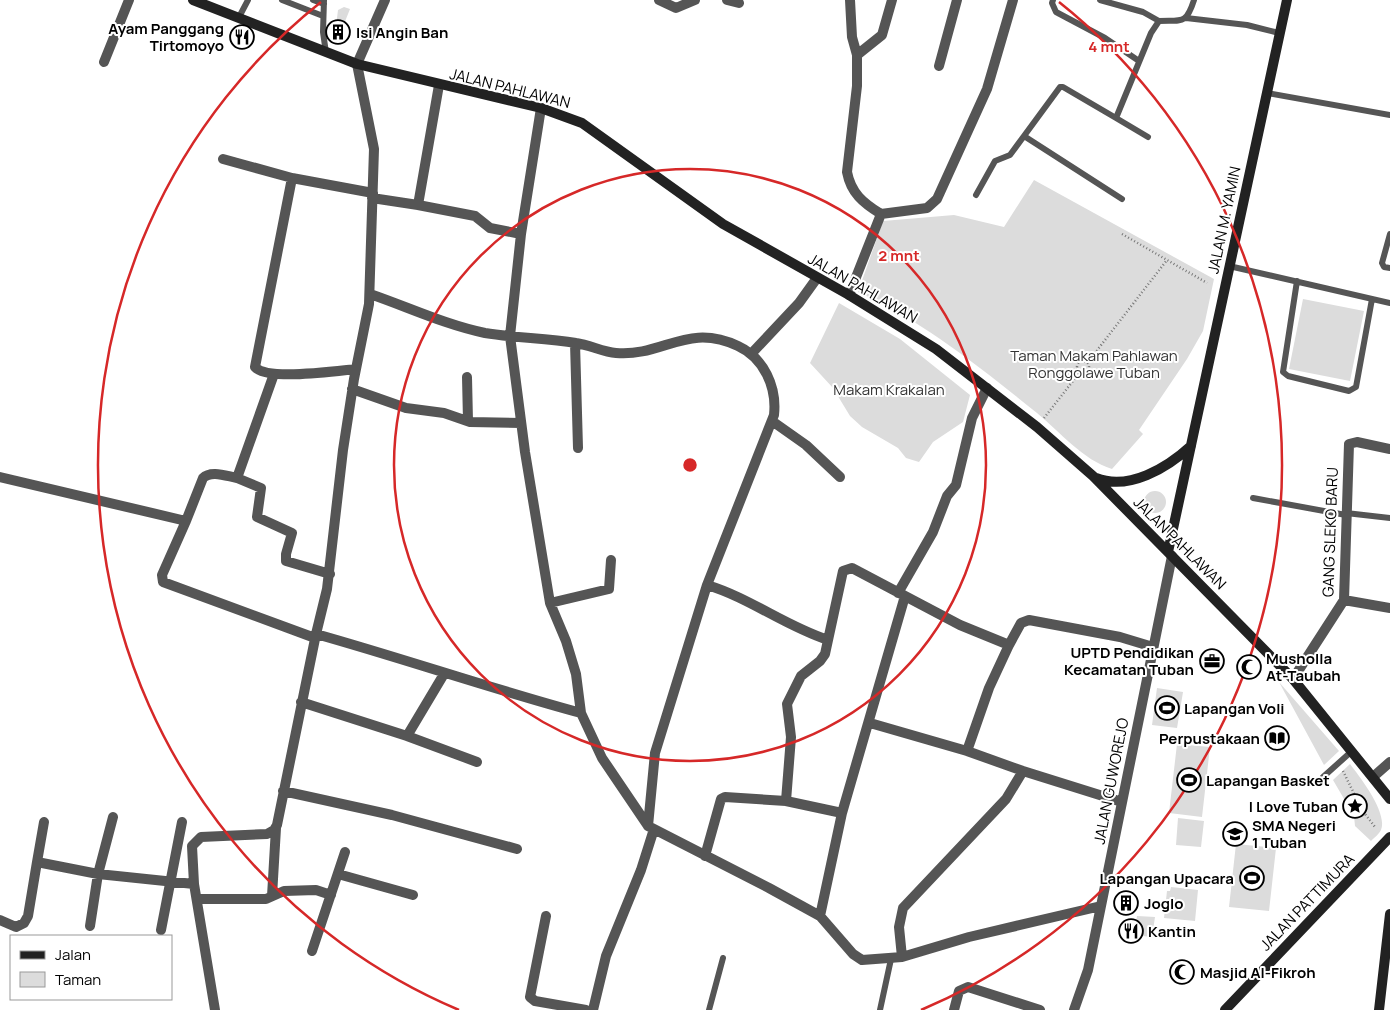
<svg xmlns="http://www.w3.org/2000/svg" width="1390" height="1010" font-family="Manrope,sans-serif">
	<style>
		.green { fill: #dcdcdc }
		.lines { fill: none; stroke-linecap: round; stroke-linejoin: round }
		.path { stroke: #777; stroke-width: 2.5; stroke-dasharray: 1 2.5; stroke-linecap: butt }
		.lane { stroke: #555; stroke-width: 6 }
		.street { stroke: #555; stroke-width: 10 }
		.secondary { stroke: #222; stroke-width: 10 }
		.ring { fill: none; stroke: #d62828; stroke-width: 2.5 }
		.labels { text-anchor: middle; dominant-baseline: central; stroke-width: 4; stroke-linejoin: round; paint-order: stroke }
		.poi-label { font-size: 15px; font-weight: bold; fill: #000; stroke: #fff; text-anchor: start }
		.street-label { font-size: 15px; fill: #000; stroke: #fff }
		.park-label { font-size: 15px; fill: #333; stroke: #fff }
		.centre { fill: #d62828; stroke: #fff; stroke-width: 2.5 }
		.ring-label { font-size: 15px; text-anchor: middle; font-weight: bold; fill: #d62828; stroke: #fff; stroke-width: 4; stroke-linejoin: round; paint-order: stroke }
	</style>
	<rect width="100%" height="100%" fill="#fff"/>
	<path class="green" d="M344,7L350,9L342,29L336,26L338,10Z
		M1034,180L1214,279L1203,331L1187,359L1139,430L1143,434L1112,469C1083,460 1060,432 1037,413C981,368 923,321 858,292L883,221L954,215L1004,227Z
		M1303,299L1364,311L1350,381L1289,369Z
		M839,303L900,339L970,395L963,422L933,442L919,462L906,458L898,448L862,427L850,416L833,388L810,363Z
		M1144 502a11 11 0 1 1 22 0a11 11 0 1 1-22 0Z
		M1279,682L1339,751L1324,765Z
		M1157,688L1183,692L1177,728L1152,725Z
		M1177,744L1210,747L1202,817L1169,813Z
		M1350,764C1360,777 1388,813 1381,830C1379,834 1374,838 1371,841L1355,826L1354,816L1333,780Z
		M1178,818L1204,821L1201,847L1176,845Z
		M1236,844L1276,848L1269,911L1229,907Z
		M1171,887L1198,890L1195,921L1164,918L1167,891H1170Z
		M1137,916L1155,917L1152,937L1134,935Z"/>
	<g class="lines">
		<path class="path" d="M1122,234L1207,283
			M1077 367a6 6 0 1 1 12 0a6 6 0 1 1-12 0Z
			M1088,362L1167,260
			M1044,418L1080,372
			M1343,771L1362,810L1375,827"/>
		<path class="lane" d="M282,0L323,16
			M313,0L324,4
			M324,0L323,32L326,53
			M1053,0L1052,3L1056,12L1105,38L1139,61
			M1100,0L1143,12L1159,21
			M1186,18L1247,25L1279,33
			M238,19L248,0
			M1267,93L1390,115
			M1116,118L1148,137
			M976,195L995,161L1010,155L1024,136
			M1122,199L1024,136L1060,87H1063L1116,118L1151,33L1159,21C1182,20 1186,25 1194,0
			M1390,234L1382,263L1384,267L1390,268
			M1229,266L1390,303
			M1297,281L1283,372L1288,376L1349,391L1356,387L1372,299
			M1253,498L1346,515
			M1346,513L1390,518
			M1323,777L1352,751
			M709,1010L723,958
			M880,1010L891,959"/>
		<path class="street" d="M659,0L676,8L695,0
			M727,0L739,3
			M850,0L852,37L857,55
			M892,0L882,35L857,55V86L847,172C851,193 863,203 881,214L927,208L937,199L987,89L1013,0
			M104,62L129,0
			M939,66L957,0
			M439,85L418,205L475,216L490,228L521,234
			M541,108L521,234L510,336L525,452L550,603L566,641L576,674L581,713L602,758L648,826
			M223,159L292,178L373,193
			M292,178L255,367C267,381 336,371 356,369
			M372,198L418,205
			M370,294C408,307 446,325 485,333C515,338 546,338 576,343C590,345 603,352 616,353C663,357 687,322 738,346C764,358 777,387 774,415L707,585L655,753L648,826L769,888L820,916L853,954L862,960L902,957L969,937L1101,906
			M849,295L881,214
			M575,343L578,448
			M752,353L799,303L817,278
			M274,374L237,478L261,488L257,517L292,533L286,554V561L330,574
			M467,377L468,421
			M352,389L406,408L444,413L470,422L521,423
			M772,421L806,445L840,477
			M0,477L186,521L203,478C211,470 226,476 237,478
			M186,521L162,575L163,582L315,638
			M707,585C750,598 785,626 828,640
			M898,593L933,532L947,496L956,485L972,418L987,388
			M1344,600L1390,608
			M550,603L609,589L611,560
			M316,634C405,659 492,689 581,713
			M1293,679L1344,600L1349,444L1357,442L1390,449
			M301,702L407,736L477,762
			M870,723L967,751L1023,771L1122,802
			M407,736L444,674
			M967,751L989,688L1009,645
			M1373,777L1390,762
			M283,791L392,815L517,849
			M786,801L791,737L787,704L801,676L820,661L825,654L843,571L852,568L905,596
			M705,856L721,799L725,797L786,801L842,813
			M37,862L44,822
			M338,874L413,895
			M272,896L276,828
			M197,899H266L284,891L316,890L331,895
			M546,916L530,997L535,1001L586,1010
			M820,916L842,813L905,596L960,625L1009,645L1021,623L1029,620L1120,637L1153,647
			M0,920L16,927L24,923L28,916L37,862L98,874L194,884
			M90,926L98,874L113,817
			M161,930L182,822
			M312,951L345,852
			M902,957L899,927L903,908L1006,799L1023,771
			M215,1010L194,884L192,846L201,837L267,834L274,830L277,825L316,634L327,589L343,450L354,379L369,304L374,149L357,64L385,0
			M593,1010L606,956L641,870L654,829
			M954,1010L959,991L968,987L1040,1010
			M1074,1010L1088,970L1172,556"/>
		<path class="secondary" d="M193,0L357,64L541,108L582,123L723,224L849,295L936,349L1037,427L1093,476L1293,679L1390,799
			M1096,478C1129,491 1167,468 1191,446
			M1168,552L1287,0
			M1225,1010L1390,837
			M1379,1010L1390,914"/>
	</g>
	<g class="ring">
		<circle cx="690" cy="465" r="296"/>
		<path d="M459 1010A592 592 0 0 1 321 2M1059 2A592 592 0 0 1 921 1010"/>
	</g>
	<defs>
		<g id="building-ring" transform="scale(1.25)"><circle r="9.5" fill="#fff" stroke="#000" stroke-width="1.5"/><path d="M-4-6H4V6H1V3H-1V6H-4ZM-2.5-4.3h1.7v1.8h-1.7ZM.8-4.3h1.7v1.8H.8ZM-2.5-1h1.7V.8h-1.7ZM.8-1h1.7V.8H.8Z" fill="#000"/></g>
		<g id="restaurant-ring" transform="scale(1.25)"><circle r="9.5" fill="#fff" stroke="#000" stroke-width="1.5"/><path d="M-5-6h1v4h1v-4h1v4h1v-4h1v5L-1.5 .5V6h-2V.5L-5-1ZM5-6V6H3V1.5H1.5Q1.5-4 5-6Z" fill="#000"/></g>
		<g id="office-ring" transform="scale(1.25)"><circle r="9.5" fill="#fff" stroke="#000" stroke-width="1.5"/><path d="M-6-3h4V-5.5h4V-3h4V5H-6ZM-1-4.5V-3h2v-1.5ZM-6 0V1H6V0Z" fill="#000"/></g>
		<g id="mosque-ring" transform="scale(1.25)"><circle r="9.5" fill="#fff" stroke="#000" stroke-width="1.5"/><path d="M3.5-4.9A6 6 0 1 0 3.5 4.9A5 5 0 1 1 3.5-4.9Z" fill="#000"/></g>
		<g id="stadium-ring" transform="scale(1.25)"><circle r="9.5" fill="#fff" stroke="#000" stroke-width="1.5"/><path d="M0-5a6.5 5 0 1 0 0 10a6.5 5 0 1 0 0-10ZM-3.5-1.8h7v3.6h-7Z" fill="#000"/></g>
		<g id="library-ring" transform="scale(1.25)"><circle r="9.5" fill="#fff" stroke="#000" stroke-width="1.5"/><path d="M-6-4Q-3-5.5-.7-3.5V5Q-3 3-6 4ZM6-4Q3-5.5 .7-3.5V5Q3 3 6 4Z" fill="#000"/></g>
		<g id="sight-ring" transform="scale(1.25)"><circle r="9.5" fill="#fff" stroke="#000" stroke-width="1.5"/><path d="M0-6L1.8-2.2L6-1.7L2.9 1.2L3.7 5.4L0 3.3L-3.7 5.4L-2.9 1.2L-6-1.7L-1.8-2.2Z" fill="#000"/></g>
		<g id="school-ring" transform="scale(1.25)"><circle r="9.5" fill="#fff" stroke="#000" stroke-width="1.5"/><path d="M0-5L7-2L0 1L-7-2ZM-4 1L0 2.5L4 1V4Q0 6-4 4Z" fill="#000"/></g>
	</defs>
	<g fill-rule="evenodd">
		<use href="#building-ring" x="338" y="32"/>
		<use href="#restaurant-ring" x="242" y="37"/>
		<use href="#office-ring" x="1212" y="661"/>
		<use href="#mosque-ring" x="1249" y="667"/>
		<use href="#stadium-ring" x="1167" y="708"/>
		<use href="#library-ring" x="1277" y="738"/>
		<use href="#stadium-ring" x="1189" y="780"/>
		<use href="#sight-ring" x="1355" y="806"/>
		<use href="#school-ring" x="1235" y="834"/>
		<use href="#stadium-ring" x="1252" y="878"/>
		<use href="#building-ring" x="1126" y="903"/>
		<use href="#restaurant-ring" x="1131" y="931"/>
		<use href="#mosque-ring" x="1182" y="972"/>
	</g>
	<g class="labels">
		<g class="poi-label">
			<text x="224" y="28" text-anchor="end">Ayam Panggang<tspan x="224" dy="17">Tirtomoyo</tspan></text>
			<text x="356" y="32">Isi Angin Ban</text>
			<text x="1194" y="652" text-anchor="end">UPTD Pendidikan<tspan x="1194" dy="17">Kecamatan Tuban</tspan></text>
			<text x="1266" y="658">Musholla<tspan x="1266" dy="17">At-Taubah</tspan></text>
			<text x="1184" y="708">Lapangan Voli</text>
			<text x="1260" y="738" text-anchor="end">Perpustakaan</text>
			<text x="1206" y="780">Lapangan Basket</text>
			<text x="1338" y="806" text-anchor="end">I Love Tuban</text>
			<text x="1252" y="825">SMA Negeri<tspan x="1252" dy="17">1 Tuban</tspan></text>
			<text x="1234" y="878" text-anchor="end">Lapangan Upacara</text>
			<text x="1144" y="903">Joglo</text>
			<text x="1148" y="931">Kantin</text>
			<text x="1200" y="972">Masjid Al-Fikroh</text>
		</g>
		<g class="street-label">
			<text transform="translate(510 88) rotate(14)">JALAN PAHLAWAN</text>
			<text transform="translate(1224 220) rotate(-78)">JALAN M. YAMIN</text>
			<text transform="translate(863 288) rotate(30)">JALAN PAHLAWAN</text>
			<text transform="translate(1330 532) rotate(-88)">GANG SLEKO BARU</text>
			<text transform="translate(1180 543) rotate(45)">JALAN PAHLAWAN</text>
			<text transform="translate(1111 781) rotate(-79)">JALAN GUWOREJO</text>
			<text transform="translate(1307 902) rotate(-46)">JALAN PATTIMURA</text>
		</g>
		<g class="park-label">
			<text x="1094" y="355">Taman Makam Pahlawan<tspan x="1094" dy="17">Ronggolawe Tuban</tspan></text>
			<text x="889" y="389">Makam Krakalan</text>
		</g>
	</g>
	<circle cx="690" cy="465" r="8" class="centre"/>
	<g class="ring-label">
		<text x="1109" y="52">4 mnt</text>
		<text x="899" y="261">2 mnt</text>
	</g>
	<rect x="10" y="935" width="162" height="65" fill="#ffffff" stroke="#999999"/>
	<rect x="20" y="951" width="25" height="8" fill="#222222" stroke="#999999"/>
	<text x="55" y="960" font-size="15" fill="#000000">Jalan</text>
	<rect x="20" y="972" width="25" height="15" fill="#dcdcdc" stroke="#999999"/>
	<text x="55" y="985" font-size="15" fill="#000000">Taman</text>
</svg>
